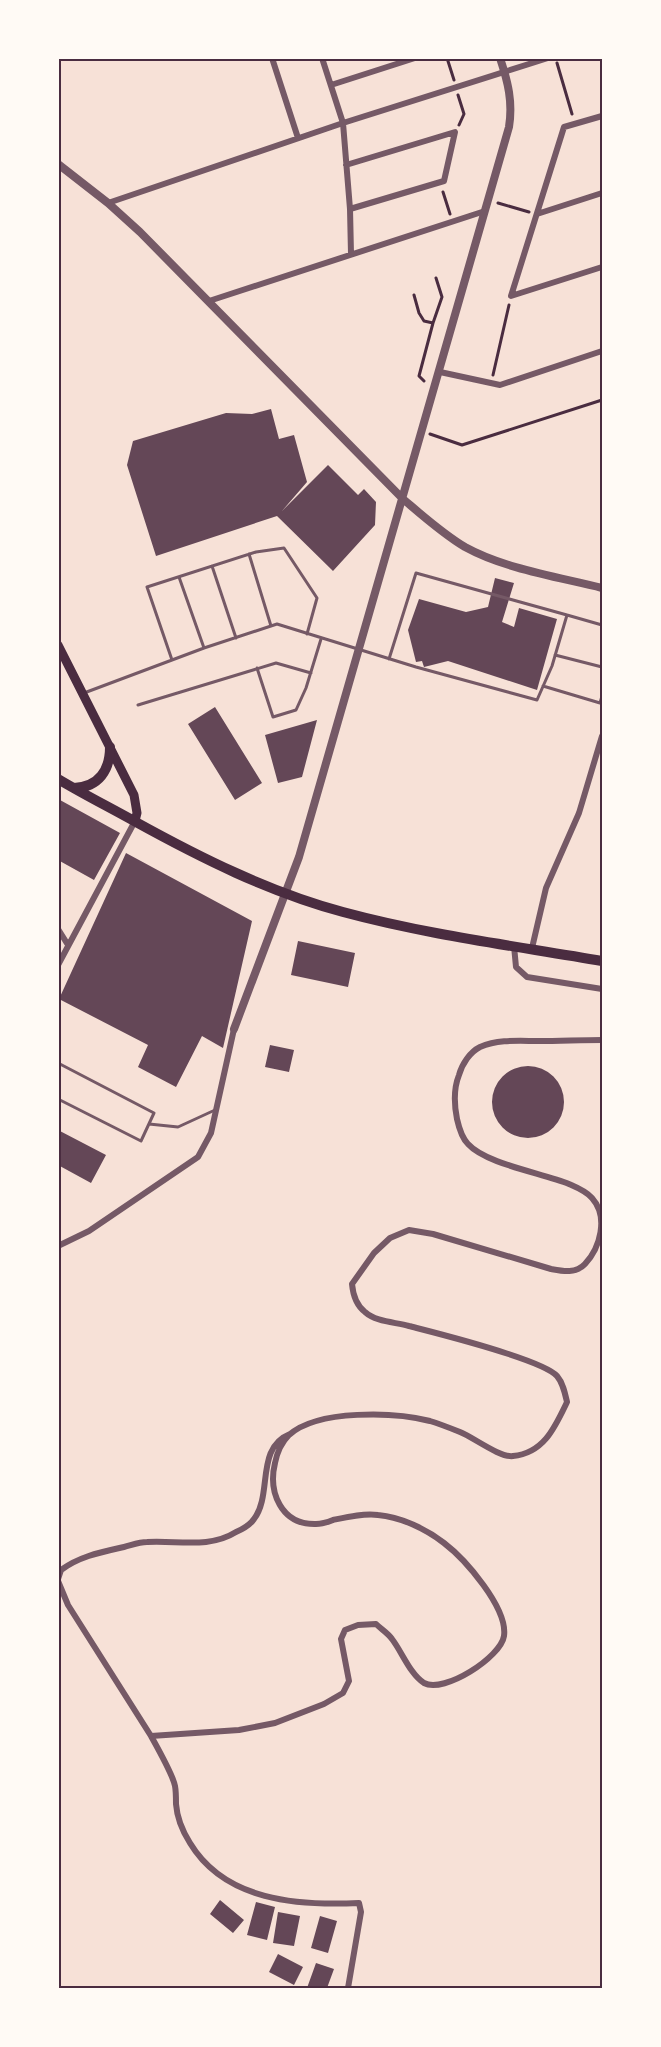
<svg xmlns="http://www.w3.org/2000/svg" width="661" height="2047" font-family="'Nunito Sans',sans-serif">
	<style>
		.building { fill: #644757 }
		.lines { fill: none; stroke-linecap: round; stroke-linejoin: round }
		.path { stroke: #4a2c40; stroke-width: 3 }
		.service { stroke: #755966; stroke-width: 3 }
		.minor { stroke: #755966; stroke-width: 6 }
		.tertiary { stroke: #755966; stroke-width: 8 }
		.secondary { stroke: #4a2c40; stroke-width: 9 }
		.trunk { stroke: #4a2c40; stroke-width: 10 }
		.neatline { fill: none; stroke: #4a2c40; stroke-width: 2 }
	</style>
	<rect width="100%" height="100%" fill="#f7e1d7"/>
	<path class="building" d="M271,409L279,439L294,435L307,482L282,511L328,465L358,495L364,489L376,502L375,525L333,571L277,516L156,556L127,465L133,441L226,413L252,414Z
		M495,578L514,583L502,622L514,627L519,608L557,619L537,690L448,661L424,667L422,661L416,662L408,630L419,599L466,612L488,607Z
		M215,707L262,783L235,800L188,724Z
		M317,720L302,777L278,783L265,735Z
		M60,800L120,833L94,880L58,860V803Z
		M126,853L252,921L223,1048L202,1036L176,1087L138,1067L148,1045L59,999Z
		M298,941L355,953L348,987L291,975Z
		M270,1045L294,1050L289,1072L265,1067Z
		M492 1102a36 36 0 1 1 72 0a36 36 0 1 1-72 0Z
		M58,1130L106,1155L91,1183L58,1165Z
		M220,1900L244,1920L233,1933L210,1914Z
		M256,1902L275,1907L267,1940L247,1935Z
		M278,1912L300,1916L294,1946L273,1943Z
		M320,1916L337,1921L328,1953L311,1948Z
		M278,1954L303,1967L294,1985L269,1972Z
		M316,1963L334,1969L327,1988H307Z"/>
	<g class="lines">
		<path class="path" d="M447,58L454,80
			M557,63L572,114
			M458,95L464,114L459,125
			M443,192L450,214
			M498,203L529,212
			M414,295L419,313L424,321L433,323L419,376L424,381
			M433,323L442,297L436,278
			M493,375L509,305
			M430,434L462,445L602,400"/>
		<path class="service" d="M249,554L271,626
			M212,566L236,638
			M179,577L204,648
			M567,615L602,625
			M555,655L602,667
			M172,660L147,587L256,552L284,548L317,598L307,634
			M257,668L273,717L296,710L306,688L321,639
			M543,686L600,703L602,696
			M84,693L204,648L277,624L416,667L537,700L552,666L567,615L416,573L389,659
			M138,705L276,663L311,673
			M58,1063L154,1113L141,1141L58,1099
			M149,1124L178,1127L215,1110"/>
		<path class="minor" d="M272,58L298,138
			M331,85L415,58
			M602,116L564,127L511,296L602,267
			M346,165L455,132L444,181L350,209
			M108,203L343,123L322,58
			M537,214L602,193
			M351,254L350,209L343,123L548,58
			M209,301L485,211
			M440,372L500,385L602,351
			M58,929L68,945
			M514,946L516,967L527,977L602,989
			M532,948L546,888L579,813L602,736
			M58,965L135,821
			M58,1246L89,1231L198,1157L211,1133L234,1029
			M58,1579L61,1570C80,1556 102,1552 124,1547C132,1545 139,1542 147,1542C177,1540 209,1549 236,1532C243,1529 250,1525 254,1519C273,1494 255,1448 290,1434
			M58,1581L68,1605L151,1736
			M348,1988L361,1912L359,1903C298,1906 225,1901 190,1843C183,1832 177,1817 176,1804C176,1798 176,1791 175,1786C173,1775 157,1747 151,1736L239,1730L275,1723L324,1704L343,1693L349,1681L341,1639L345,1630L358,1625L376,1624C381,1629 388,1633 392,1639C402,1652 410,1674 424,1683C444,1694 501,1657 504,1636C508,1608 465,1559 444,1543C426,1529 401,1517 378,1515C364,1513 347,1517 333,1520C328,1522 321,1524 316,1524C281,1525 268,1492 275,1463C277,1453 282,1442 289,1435C318,1409 395,1412 430,1421C440,1424 450,1428 460,1432C473,1437 500,1458 513,1456C544,1453 555,1427 567,1402C565,1393 563,1383 557,1376C542,1359 436,1333 409,1326C395,1322 376,1322 365,1312C356,1305 353,1295 352,1284L374,1253L390,1238L409,1230L433,1234L551,1269C562,1271 576,1274 585,1264C600,1248 609,1217 592,1198C586,1191 576,1187 569,1184C542,1173 486,1164 468,1144C462,1138 459,1128 457,1119C454,1104 453,1090 459,1075C462,1064 470,1052 480,1047C499,1039 519,1041 539,1041C560,1041 581,1040 602,1040"/>
		<path class="tertiary" d="M58,164L108,203L140,232L403,499C423,516 443,534 465,547C505,569 558,577 602,588
			M234,1029L299,857L509,127C513,102 508,82 500,58"/>
		<path class="secondary" d="M58,645L134,795L137,813L135,821"/>
		<path class="trunk" d="M58,779C83,794 109,807 134,821C201,858 269,892 343,912C428,935 516,946 602,961
			M74,788C99,787 110,770 110,747"/>
	</g>
	<rect width="661" height="2047" fill="none" stroke="#fffaf5" stroke-width="120"/>
	<rect x="60" y="60" width="541" height="1927" class="neatline"/>
</svg>
